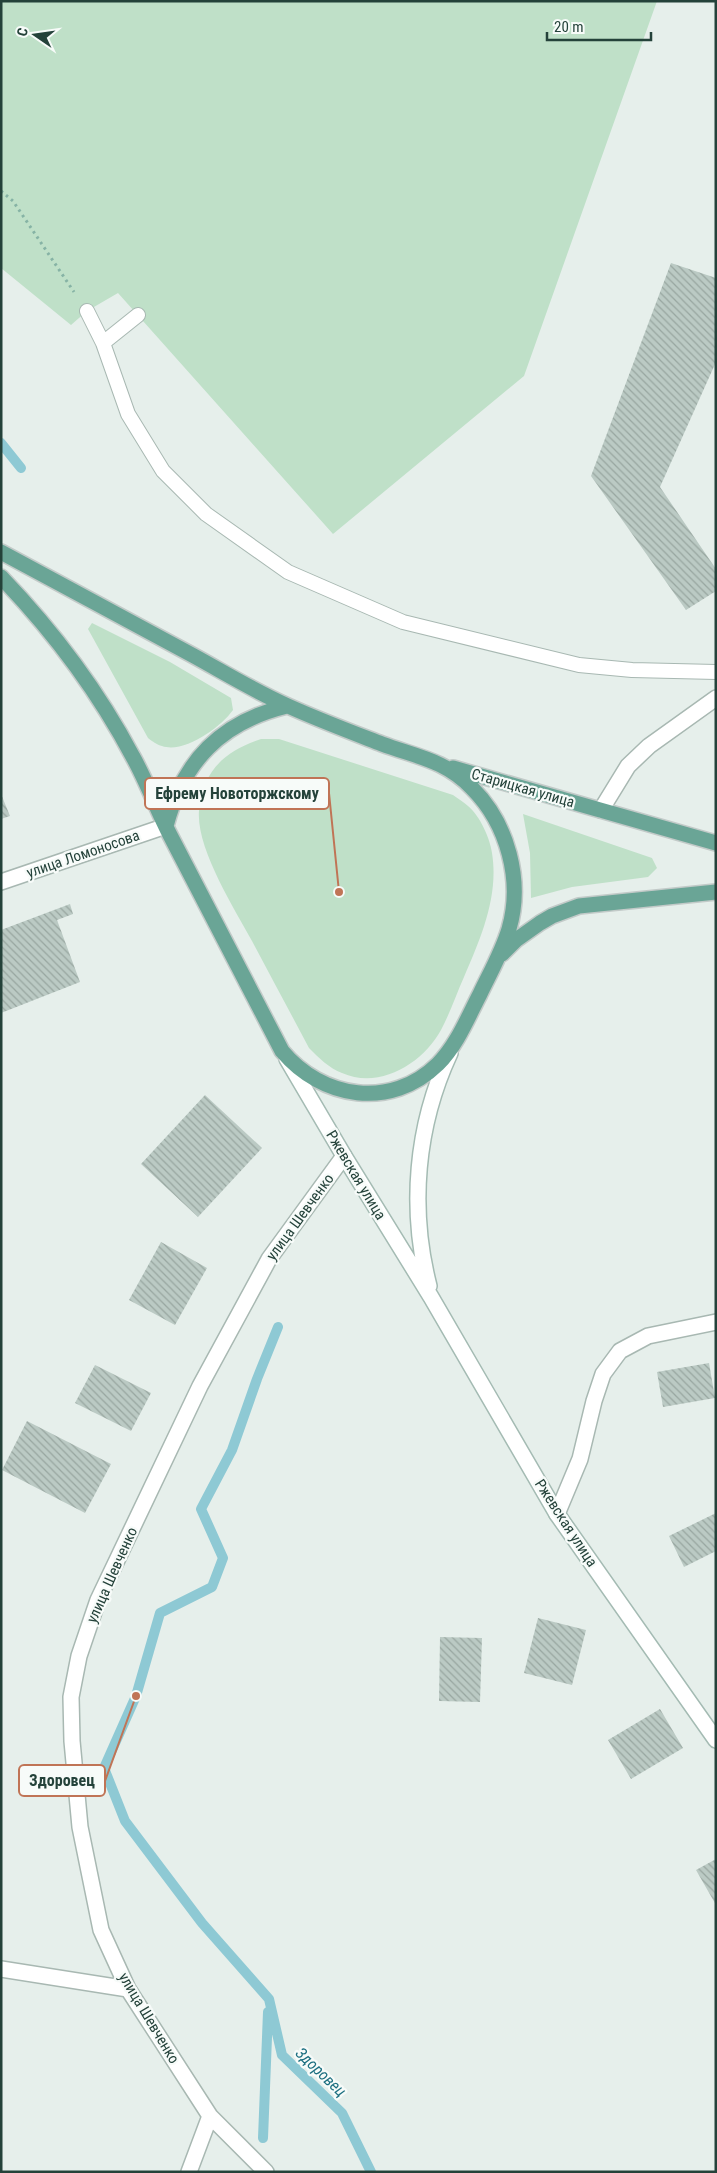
<svg xmlns="http://www.w3.org/2000/svg" width="717" height="2173" font-family="'Roboto Condensed',sans-serif">
	<style>
		.green { fill: #bfe0c8 }
		.lines { fill: none; stroke-linecap: round; stroke-linejoin: round }
		.stream { stroke: #8ec9d4; stroke-width: 10 }
		.building { fill: url(#building-back-hatch) }
		.service-casing { stroke: #a8b8b2; stroke-width: 16 }
		.minor-casing { stroke: #a8b8b2; stroke-width: 18 }
		.secondary-casing { stroke: #a4bbb3; stroke-width: 18 }
		.primary-casing { stroke: #c2cac8; stroke-width: 18 }
		.path { stroke: #86b3a5; stroke-width: 3; stroke-dasharray: 2.5 4; stroke-linecap: butt }
		.service { stroke: #fff; stroke-width: 14 }
		.minor { stroke: #fff; stroke-width: 15 }
		.secondary { stroke: #fff; stroke-width: 15 }
		.primary { stroke: #6aa596; stroke-width: 15 }
		.labels { text-anchor: middle; dominant-baseline: central; stroke-width: 4.5; stroke-linejoin: round; paint-order: stroke }
		.street-label { font-size: 15px; fill: #24423a; stroke: #f7fbf9 }
		.water-label { font-size: 16px; font-style: italic; fill: #1c6f80; stroke: #f7fbf9 }
		.leader { fill: none; stroke: #c07456; stroke-width: 2 }
		.callout-dot { fill: #c07456; stroke: #f7fbf9; stroke-width: 2 }
		.callout { fill: #f7fbf9; stroke: #c07456; stroke-width: 2 }
		.callout-label { font-size: 16px; text-anchor: middle; font-weight: bold; fill: #24423a }
	</style>
	<defs>
		<pattern id="building-back-hatch" width="6" height="6" patternUnits="userSpaceOnUse" patternTransform="scale(1.25)"><rect width="6" height="6" fill="#bbcac4"/><path d="M-1 5l2 2M0 0l6 6M5-1l2 2" fill="none" stroke="#98a6a0"/></pattern>
	</defs>
	<rect width="100%" height="100%" fill="#e6efeb"/>
	<path class="green" d="M1,1H657L524,376L333,534L118,293L87,311L71,325L1,268Z
		M92,623L170,662L231,698L233,710C221,727 184,754 162,746C157,745 152,741 148,738L88,629Z
		M261,739H279L453,795C458,799 464,802 468,806C480,816 490,838 492,853C499,896 481,938 464,977C456,995 450,1013 441,1030C423,1063 380,1090 342,1073C329,1068 319,1058 309,1048C290,1012 271,977 252,941C234,908 196,848 199,811C203,770 224,752 261,739Z
		M523,814L652,858L657,868L648,877L572,887L531,898L530,853Z"/>
	<g class="lines">
		<path class="stream" d="M1,443L21,468
			M278,1327L257,1379L232,1450L201,1509L223,1558L212,1587L160,1613L136,1696L104,1768L125,1821L202,1923L269,1999L282,2055L342,2113L371,2172
			M263,2138L268,2012"/>
	</g>
	<path class="building" d="M671,263L716,278V362L660,487L716,569V591L686,610L591,476Z
		M1,794L10,816L1,819Z
		M70,904L73,914L57,920L80,982L1,1013V930Z
		M205,1095L262,1148L198,1217L141,1164Z
		M161,1242L207,1268L175,1325L129,1300Z
		M709,1363L715,1398L663,1407L657,1372Z
		M95,1365L151,1393L131,1431L75,1403Z
		M27,1421L111,1464L85,1513L2,1470Z
		M716,1513V1551L684,1567L669,1536Z
		M538,1618L586,1630L572,1685L524,1673Z
		M440,1637L482,1638L480,1702L439,1701Z
		M660,1709L683,1748L631,1779L608,1740Z
		M716,1859V1905L696,1870Z"/>
	<g class="lines">
		<g class="service-casing">
			<path id="service" d="M87,311L103,343
				M138,315L103,343L128,414L163,471L206,514L288,572L403,622L579,665L632,670L716,672"/>
		</g>
		<g class="minor-casing">
			<path id="minor" d="M601,810L628,766L649,746L716,698
				M1,882L166,826
				M557,1514L580,1459L594,1401L603,1374L620,1351L648,1336L716,1322
				M1,1969L128,1989
				M189,2172L210,2116
				M266,2172L210,2116L128,1989L101,1930L80,1827L72,1741L71,1697L79,1656L98,1600L200,1386L269,1259L344,1156"/>
		</g>
		<g class="secondary-casing">
			<path id="secondary" d="M287,1059L344,1156L431,1297L557,1514L716,1740
				M429,1286C409,1208 416,1126 450,1053"/>
		</g>
		<g class="primary-casing">
			<path id="primary" d="M1,552C65,587 130,621 194,656C225,673 256,692 288,706C319,720 351,732 382,744C417,757 445,760 472,788C508,824 523,881 509,929C502,952 490,973 480,994C468,1017 457,1045 438,1064C391,1110 322,1099 282,1051C245,979 208,907 170,835C157,810 147,782 133,757C98,691 53,631 1,577
				M453,768L716,843
				M166,826C183,761 221,722 287,706
				M502,954L516,940L540,923L552,916L579,906L716,892"/>
		</g>
		<path class="path" d="M1,191L13,201L74,292"/>
		<use href="#service" class="service"/>
		<use href="#minor" class="minor"/>
		<use href="#secondary" class="secondary"/>
		<use href="#primary" class="primary"/>
	</g>
	<g class="labels">
		<g class="street-label">
			<text transform="translate(523 788) rotate(16)">Старицкая улица</text>
			<text transform="translate(83 854) rotate(-19)">улица Ломоносова</text>
			<text transform="translate(356 1175) rotate(59)">Ржевская улица</text>
			<text transform="translate(300 1217) rotate(-54)">улица Шевченко</text>
			<text transform="translate(566 1523) rotate(57)">Ржевская улица</text>
			<text transform="translate(112 1575) rotate(-66)">улица Шевченко</text>
			<text transform="translate(149 2018) rotate(59)">улица Шевченко</text>
		</g>
		<g class="water-label">
			<text transform="translate(321 2072) rotate(44)">Здоровец</text>
		</g>
	</g>
	<path class="leader" d="M339 892L329 793M136 1696L105 1781"/>
	<g class="callout-dot">
		<circle cx="339" cy="892" r="5"/>
		<circle cx="136" cy="1696" r="5"/>
	</g>
	<g class="callout">
		<rect x="145" y="778" width="184" height="31" rx="5"/>
		<rect x="19" y="1765" width="86" height="31" rx="5"/>
	</g>
	<g class="callout-label">
		<text x="237" y="799">Ефрему Новоторжскому</text>
		<text x="62" y="1786">Здоровец</text>
	</g>
	<rect width="717" height="2173" fill="none" stroke="#24423a" stroke-width="5"/>
	<g transform="translate(35 35) rotate(283)" stroke="#f7fbf9" stroke-width="4" paint-order="stroke">
	<path d="M0-4L9 19L0 12L-9 19Z" fill="#24423a"/>
	<text y="-8" font-size="14" font-weight="bold" text-anchor="middle" fill="#24423a">С</text>
	</g>
	<path d="M547 32v8h104v-8" fill="none" stroke="#24423a" stroke-width="2.5"/>
	<text x="554" y="32" font-size="15" fill="#24423a" stroke="#f7fbf9" stroke-width="4" paint-order="stroke">20 m</text>
</svg>
